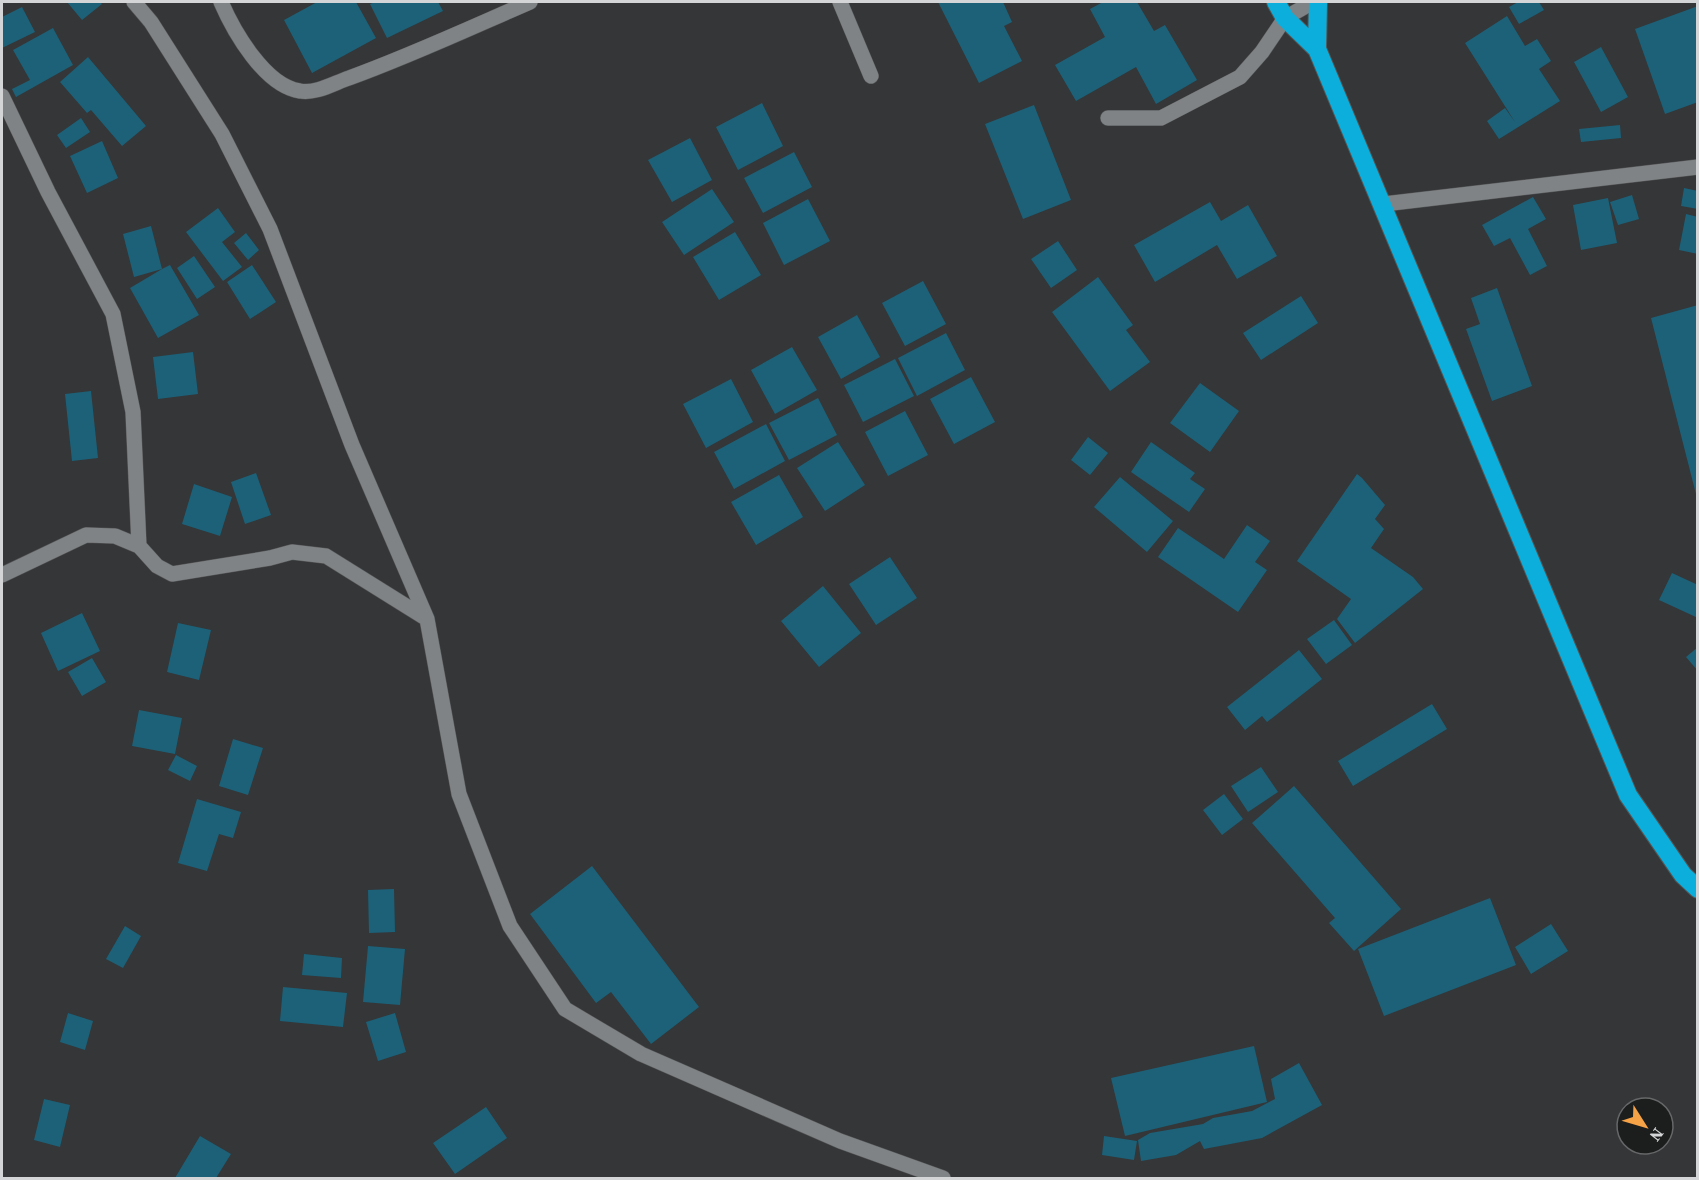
<svg xmlns="http://www.w3.org/2000/svg" width="1699" height="1180" font-family="'Source Serif 4',serif">
	<style>
		.building { fill: #1c6178 }
		.lines { fill: none; stroke-linecap: round; stroke-linejoin: round }
		.street-casing { stroke: #535556; stroke-width: 16 }
		.highway-casing { stroke: #535556; stroke-width: 20 }
		.street { stroke: #808385; stroke-width: 15 }
		.highway { stroke: #0cafdb; stroke-width: 18 }
	</style>
	<rect width="100%" height="100%" fill="#343638"/>
	<path class="building" d="M67,2H100L102,4L82,20Z
		M317,2H356L376,38L312,73L284,20Z
		M375,2H438L443,11L387,38L370,4Z
		M938,2H1003L1012,22L1004,26L1022,61L979,83Z
		M1103,2H1137L1154,31L1165,25L1197,80L1156,104L1136,67L1076,101L1055,65L1105,37L1090,9Z
		M1518,2H1539L1544,10L1519,24L1509,7Z
		M1698,6V102L1665,114L1635,29Z
		M22,7L35,32L2,48V17Z
		M1507,16L1525,46L1537,39L1551,61L1539,69L1560,101L1499,139L1487,121L1505,108L1515,122L1465,43Z
		M53,28L73,65L16,97L12,89L30,80L13,50Z
		M1601,47L1628,97L1601,112L1574,62Z
		M88,57L146,126L122,146L91,110L87,113L60,82Z
		M762,103L783,146L738,170L716,127Z
		M1034,105L1071,200L1023,219L985,124Z
		M81,118L90,132L66,148L57,135Z
		M1620,125L1621,138L1581,142L1579,129Z
		M690,138L712,180L672,202L648,160Z
		M102,141L118,178L87,193L70,156Z
		M794,152L812,187L763,213L744,178Z
		M1684,188L1698,191V209L1681,206Z
		M712,189L734,222L684,255L662,222Z
		M1632,195L1639,219L1618,225L1610,202Z
		M1533,197L1546,219L1528,229L1547,266L1530,275L1510,238L1494,246L1482,225Z
		M1608,198L1617,243L1581,250L1573,205Z
		M808,199L830,241L784,265L763,223Z
		M1210,202L1221,221L1248,205L1277,256L1237,279L1217,245L1155,282L1134,245Z
		M218,208L235,232L222,242L242,267L223,281L186,232Z
		M1686,214L1698,217V254L1679,250Z
		M151,226L162,269L170,265L199,315L158,338L130,288L162,269L134,277L123,234Z
		M735,232L761,275L719,300L693,257Z
		M246,233L259,250L248,260L234,243Z
		M1058,241L1077,270L1051,288L1031,259Z
		M194,256L215,287L197,299L177,268Z
		M252,265L276,302L250,319L227,282Z
		M1098,277L1133,325L1126,330L1150,362L1110,391L1052,312Z
		M923,281L946,324L905,346L882,303Z
		M1497,288L1532,386L1492,401L1466,329L1480,324L1471,298Z
		M1301,296L1318,323L1261,360L1243,333Z
		M1698,305V498H1697L1651,318Z
		M857,315L880,357L841,379L818,337Z
		M946,333L965,370L917,396L898,358Z
		M792,347L817,390L775,414L751,370Z
		M193,352L198,394L158,399L153,357Z
		M895,359L914,396L863,422L844,385Z
		M971,377L995,422L954,444L930,399Z
		M731,379L753,422L706,448L683,404Z
		M1200,383L1239,411L1210,452L1170,423Z
		M91,391L98,458L72,461L65,394Z
		M818,398L837,435L789,460L769,423Z
		M905,411L928,455L888,476L865,432Z
		M766,424L785,461L734,489L714,452Z
		M1088,437L1108,453L1090,475L1071,460Z
		M838,442L865,485L825,511L797,468Z
		M1151,442L1195,473L1190,479L1205,489L1189,512L1131,472Z
		M256,473L271,515L245,524L231,482Z
		M1357,474L1362,478L1385,505L1375,519L1384,529L1371,548L1413,577L1423,589L1355,643L1337,619L1351,599L1297,561Z
		M779,475L803,517L756,545L731,502Z
		M1120,477L1173,521L1147,552L1094,507Z
		M194,484L232,497L220,536L182,524Z
		M1247,525L1270,541L1255,562L1267,570L1238,612L1158,557L1178,528L1224,559Z
		M890,557L917,598L876,625L849,584Z
		M1672,573L1698,585V618L1659,600Z
		M823,586L861,633L819,667L781,621Z
		M82,613L100,651L58,671L41,633Z
		M1334,620L1352,645L1326,664L1307,639Z
		M178,623L211,630L199,680L167,672Z
		M1698,647V671L1686,657Z
		M1299,650L1322,679L1267,722L1262,716L1245,730L1227,707Z
		M92,658L106,682L82,696L68,672Z
		M1432,704L1447,729L1353,786L1338,761Z
		M139,710L182,718L175,754L132,746Z
		M233,739L263,748L248,795L219,786Z
		M176,755L197,766L190,781L168,770Z
		M1261,767L1278,792L1248,812L1231,786Z
		M1294,786L1401,909L1354,951L1329,923L1335,918L1252,823Z
		M1224,794L1243,819L1222,835L1203,810Z
		M197,799L241,812L233,838L219,834L207,871L178,863Z
		M592,866L699,1007L651,1044L611,992L596,1003L530,914Z
		M394,889L395,932L369,933L368,890Z
		M1490,898L1516,965L1384,1016L1358,949Z
		M1551,924L1568,951L1531,974L1515,947Z
		M125,926L141,936L123,968L106,959Z
		M368,946L405,949L400,1005L363,1002Z
		M304,954L342,958L341,978L302,975Z
		M283,987L347,993L343,1027L280,1021Z
		M68,1013L93,1021L85,1050L60,1042Z
		M395,1013L406,1052L378,1061L366,1022Z
		M1254,1046L1267,1102L1125,1136L1111,1078Z
		M1299,1063L1322,1105L1262,1138L1204,1149L1200,1141L1176,1155L1141,1161L1138,1140L1150,1133L1203,1124L1213,1118L1252,1111L1275,1099L1271,1079Z
		M44,1099L70,1105L60,1147L34,1140Z
		M486,1107L507,1138L455,1174L433,1143Z
		M200,1136L231,1154L216,1178H175Z
		M1104,1136L1137,1141L1134,1160L1102,1155Z"/>
	<g class="lines">
		<g class="street-casing">
			<path id="street" d="M134,2L151,22L222,134L270,229L352,445L427,619L459,794L510,926L565,1009L641,1054L840,1141L943,1178
				M221,2C234,32 265,86 300,91C316,94 334,83 349,78C410,56 470,28 530,2
				M840,2L871,76
				M2,96L48,192L113,314L133,412L139,546
				M1108,118H1161L1240,77L1262,52L1285,18L1313,2
				M1384,204L1698,167
				M2,575L86,535L115,536L139,546L157,566L172,574L270,558L292,552L326,556L427,619"/>
		</g>
		<g class="highway-casing">
			<path id="highway" d="M1276,2L1285,18L1317,49L1628,795L1683,875L1698,889
				M1317,49L1318,2"/>
		</g>
		<use href="#street" class="street"/>
		<use href="#highway" class="highway"/>
	</g>
	<rect width="1699" height="1180" fill="none" stroke="#d4d5d6" stroke-width="6"/>
	<g transform="translate(1645 1126) rotate(127)"><circle r="28" fill="#1c1e1e" stroke="#666768" stroke-width="1.5"/>
	<path d="M0-4.5L10 22L0 15L-10 22Z" fill="#f6a247"/>
	<text y="-9" font-size="16" font-weight="bold" text-anchor="middle" fill="#d4d5d6">N</text>
	</g>
</svg>
